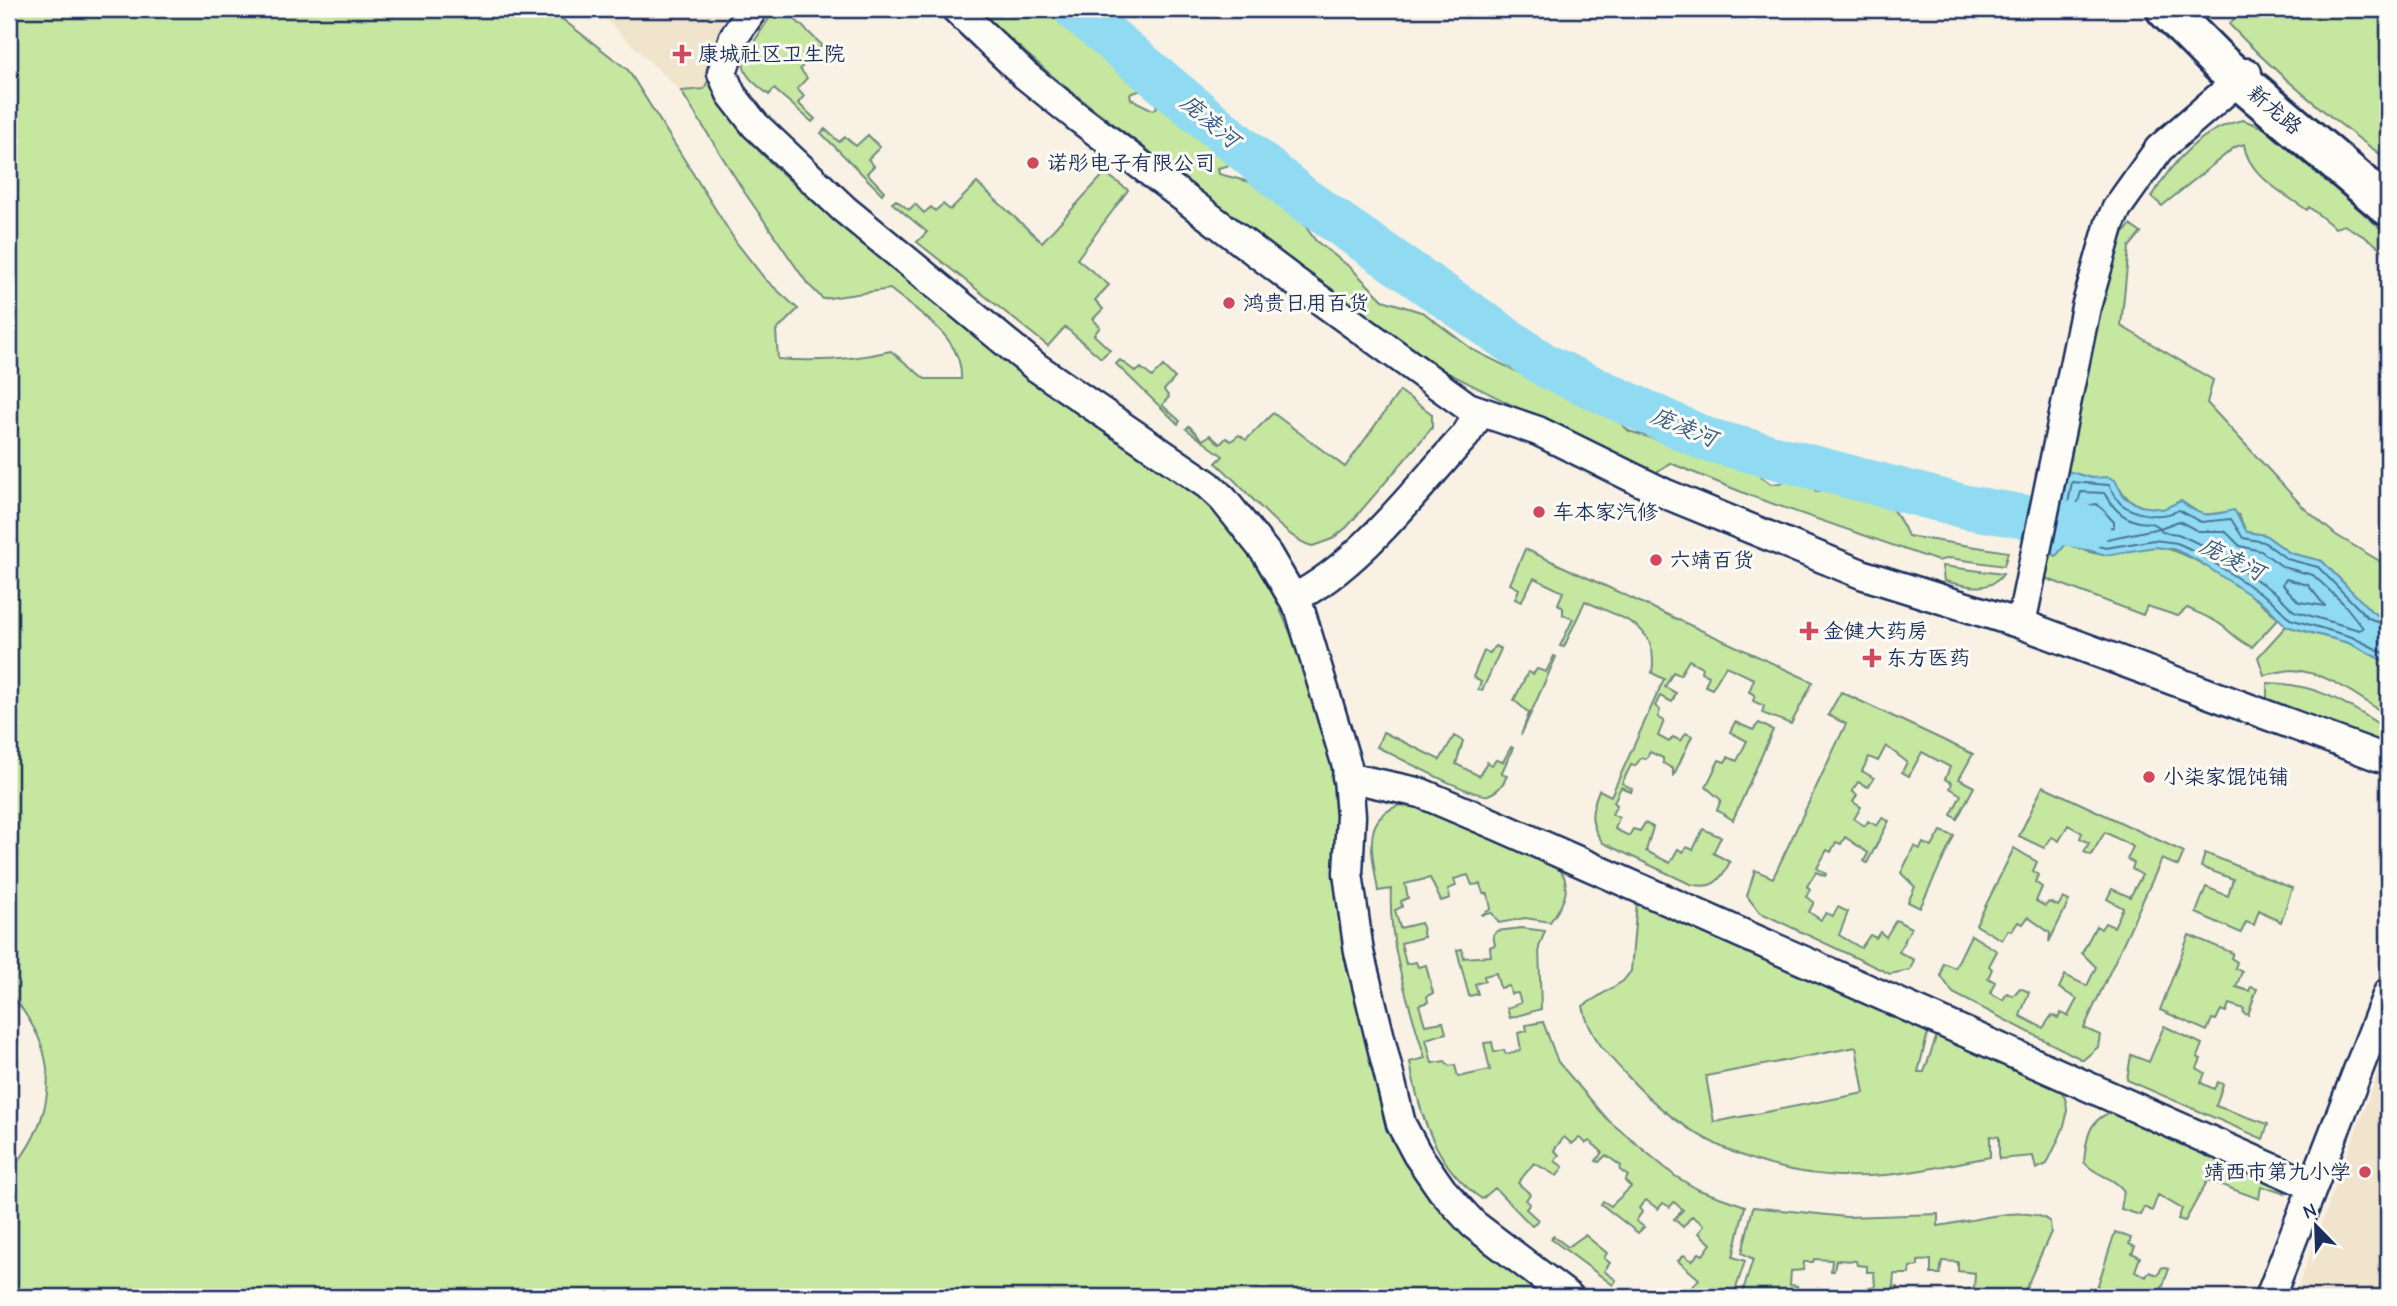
<svg xmlns="http://www.w3.org/2000/svg" width="2397" height="1306" font-family="'Comic Neue','LXGW WenKai TC',sans-serif">
	<style>
		.built { fill: #f1e4cd }
		.green { fill: #c6e7a0; stroke: #708b7f; stroke-width: 2; fill-rule: evenodd }
		.water { fill: #90dbf1; stroke: #6196b6; stroke-width: 2 }
		.lines { fill: none; stroke-linecap: round; stroke-linejoin: round }
		.shore { stroke: #4a7499; stroke-width: 2 }
		.river { stroke: #90dbf1; stroke-width: 44 }
		.street-casing { stroke: #1b2f5e; stroke-width: 33 }
		.primary-casing { stroke: #1b2f5e; stroke-width: 44 }
		.street { stroke: #fdfcf7; stroke-width: 28 }
		.primary { stroke: #fdfcf7; stroke-width: 38 }
		.poi-dot { fill: #d1495b; stroke: #fdfcf7; stroke-width: 2.5 }
		.labels { text-anchor: middle; dominant-baseline: central; stroke-width: 6; stroke-linejoin: round; paint-order: stroke }
		.poi-label { font-size: 21px; fill: #1b2f5e; stroke: #fdfcf7; text-anchor: start }
		.street-label { font-size: 21px; fill: #1b2f5e; stroke: #fdfcf7 }
		.water-label { font-size: 23px; font-style: italic; fill: #385a83; stroke: #fdfcf7 }
	</style>
	<rect width="100%" height="100%" fill="#f8f1e4"/>
	<filter id="ink" filterUnits="userSpaceOnUse"><feTurbulence type="fractalNoise" baseFrequency=".0143" numOctaves="2"/><feDisplacementMap in="SourceGraphic" scale="14" xChannelSelector="R" yChannelSelector="G"/><feConvolveMatrix kernelMatrix="1 2 1 2 8 2 1 2 1" color-interpolation-filters="sRGB"/></filter>
	<g filter="url(#ink)">
		<path class="built" d="M602,9H749L733,31L704,89L681,91L603,17Z
			M2388,1046V1297H2294Z"/>
		<path class="green" d="M9,9H549L628,70L736,242L765,279L798,309L776,331L778,359C817,362 853,360 891,351L925,379H961C963,337 919,313 890,289L823,299L807,283L745,193L681,91L704,89L710,77C722,151 950,308 1015,357C1079,404 1143,451 1206,498L1249,552L1277,602L1296,646L1333,768L1359,1002L1371,1061L1414,1174L1444,1213L1550,1297H9V1173C47,1129 62,1075 31,1023C24,1012 18,1001 9,992Z
			M775,9H784L822,45L800,69L807,78L797,89L804,96L798,103L815,119L812,122L774,89L769,95C757,85 742,76 743,59Z
			M976,9H1057L1076,32L1100,41L1111,55L1138,74L1145,89L1130,94L1131,99L1153,110L1157,108L1153,94L1156,90H1163L1204,126L1216,142L1239,157V163L1218,168L1219,174L1265,186L1285,198L1316,241L1351,268L1383,300L1424,313L1473,350L1554,390L1601,405L1629,431L1690,450L1708,461L1748,467L1771,484L1781,483L1796,474H1806L1813,478L1815,491C1826,492 1831,486 1841,485C1873,484 1897,508 1908,536L2008,552L2004,566L1949,558L1938,561L1759,499L1670,463L1652,475L1446,372L1287,258L1058,81Z
			M2244,9H2388V160C2331,119 2277,75 2229,24Z
			M2243,120L2267,129L2388,235V256C2376,242 2359,234 2344,225L2335,228L2309,207L2307,210C2284,194 2247,174 2244,144L2235,147L2162,206L2152,197C2172,161 2203,128 2243,120Z
			M825,129L839,142L845,137L856,146L868,135L880,147L868,159L874,166L867,173L884,191L882,194L821,133Z
			M1105,173L1128,190L1077,259L1109,285L1095,300L1103,309L1093,319L1100,327L1094,335L1110,350L1101,358L1065,327L1048,346L917,242L927,232L892,203L896,200L909,210L915,204L924,213L931,207L935,211L943,204L950,210L977,183L1042,242Z
			M2130,225L2141,233L2129,247L2121,326L2213,380L2207,403L2304,508L2336,535L2388,566V621L2372,612L2322,561L2290,553L2265,535L2246,532L2239,515L2227,512L2202,515L2181,501C2174,502 2172,507 2166,509C2149,512 2127,503 2120,488L2067,471L2096,310L2116,245Z
			M1120,360L1136,372L1141,368L1152,377L1163,366L1175,378L1164,390L1169,397L1162,405L1180,421L1178,424L1116,364Z
			M1400,391L1432,414V428L1347,527L1332,539L1313,546C1285,541 1240,482 1216,463L1223,456L1186,429L1189,426L1203,440L1210,435L1220,444L1226,438L1231,441L1239,435L1246,440L1273,413L1345,467Z
			M2066,544C2078,548 2094,555 2107,555C2123,555 2138,547 2155,547C2185,547 2258,596 2278,619L2252,647C2239,641 2234,635 2224,627C2213,618 2200,614 2187,608L2178,616L2147,606L2143,615L2045,578L2049,552Z
			M1525,549L1813,682L1791,724L1762,713L1764,706L1753,701L1755,695L1749,692L1754,679L1726,666L1712,689L1705,686L1709,676L1701,672L1702,667L1689,660L1680,675L1673,672L1665,687L1676,693L1672,702L1660,696L1655,706L1660,710L1658,717L1664,721L1658,736L1669,742L1673,737L1681,741L1686,733L1692,736L1673,777V769L1663,763V758L1650,752L1646,759L1641,758L1635,766L1631,765L1622,783L1632,789L1631,792L1621,787L1614,802L1617,805L1612,814L1619,818L1615,829L1629,836L1633,829L1640,831L1645,823L1653,827L1646,851L1670,863L1678,849L1683,852L1687,847L1693,850L1703,829L1721,837L1713,853L1730,862C1720,881 1713,890 1690,884L1603,843C1589,824 1590,812 1599,790L1611,796L1664,679L1652,673C1660,623 1621,619 1585,601L1564,647L1560,646L1573,619L1563,615V608L1558,604L1563,592L1534,578L1521,602L1515,599L1519,589L1510,584Z
			M1942,566L2003,574C1990,594 1963,585 1944,581Z
			M2286,626L2349,643L2388,663V716C2360,698 2328,672 2292,670C2284,670 2273,674 2264,675L2258,657Z
			M1495,646L1501,649L1482,691L1478,689L1481,682L1473,677L1484,651L1490,653Z
			M1554,656L1556,657L1521,735L1529,713L1514,700L1528,672L1533,674L1537,669L1546,672Z
			M2267,683C2319,684 2346,703 2388,730V746L2267,700Z
			M1841,692L1973,754L1959,779L1974,787L1957,819L1951,815L1961,795L1950,788L1952,783L1945,779L1950,767L1922,752L1909,776L1902,772L1907,762L1886,746L1878,761L1869,757L1862,771L1874,778L1868,787L1858,782L1852,791L1857,795L1853,802L1861,807L1854,819L1865,826L1868,821L1877,826L1882,818L1889,821L1867,863L1864,861L1868,853L1845,837L1841,844L1836,842L1831,852L1827,850L1817,868L1826,874L1825,876L1816,872L1807,886L1810,889L1806,897L1814,902L1809,912L1821,920L1826,913L1833,916L1838,907L1848,912L1839,935L1861,948L1870,935L1876,938L1880,932L1886,937L1896,920L1911,928L1899,952L1914,960L1910,970L1890,974L1759,912L1747,896L1755,870L1773,878L1846,724L1828,715Z
			M1735,722L1753,730L1759,723L1773,730L1733,820L1717,810L1721,800L1706,787L1719,760L1725,762L1728,757L1737,761L1747,741L1730,732Z
			M1383,732L1440,760L1454,736L1463,741L1456,764L1479,776L1487,762L1492,765L1496,760L1503,762L1511,747L1513,748L1501,774L1507,776C1503,785 1498,792 1488,795C1472,798 1397,756 1377,747Z
			M2043,786L2184,852L2178,866L2162,859L2084,1028L2100,1035L2098,1047L2083,1060L1953,993L1941,976L1943,963L1955,968L1971,935L1997,951L1989,966L1992,969L1988,978L1995,982L1990,993L2003,1000L2007,993L2013,996L2020,988L2029,992L2020,1016L2043,1028L2052,1015L2058,1018L2061,1013L2068,1016L2077,999L2059,988L2065,975L2087,986L2096,967L2082,953L2096,926L2101,929L2105,923L2114,927L2123,908L2107,899L2112,889L2130,897L2142,875L2132,869L2134,863L2127,859L2133,847L2105,832L2091,855L2084,852L2089,843L2080,838L2082,833L2068,825L2059,841L2052,837L2044,848L2019,836Z
			M1412,802L1556,864C1574,884 1565,903 1550,922L1525,918L1499,923L1492,913L1481,915L1491,909L1488,894L1483,893L1480,884L1472,885L1468,875L1454,879L1456,886L1448,889L1450,898L1441,901L1430,878L1405,884L1408,898L1401,901L1402,907L1395,910L1400,928L1421,923L1424,937L1401,943L1406,964L1416,962L1418,967L1426,965L1433,993L1427,996L1428,1002L1419,1005L1425,1025L1443,1022L1446,1033L1426,1039L1432,1063L1445,1061L1449,1066L1455,1065L1458,1077L1490,1070L1484,1043L1492,1042L1494,1052L1504,1050L1506,1054L1521,1050L1518,1033L1527,1031L1526,1025L1543,1022L1558,1062L1609,1121L1675,1176L1699,1190L1745,1206L1733,1257L1745,1261L1733,1297H1684L1699,1279L1678,1261L1684,1255L1692,1261L1699,1253L1703,1255L1711,1244L1699,1233L1704,1225L1692,1216L1683,1227L1674,1219L1683,1210L1674,1202L1670,1207L1663,1203L1658,1209L1646,1200L1639,1208L1642,1212L1636,1221L1644,1227L1638,1233L1601,1204L1603,1201L1611,1206L1631,1187L1625,1181L1628,1176L1620,1170L1621,1166L1606,1155L1599,1162L1596,1161L1602,1152L1590,1141L1586,1143L1579,1138L1572,1144L1564,1137L1554,1150L1559,1155L1555,1161L1563,1167L1557,1176L1534,1163L1518,1183L1530,1194L1526,1200L1530,1204L1526,1209L1538,1220L1532,1226L1495,1188L1482,1199C1436,1168 1419,1114 1410,1062L1425,1058C1409,1004 1388,946 1391,889L1378,891C1372,850 1358,812 1412,802Z
			M1941,831L1954,836L1920,908L1908,902L1915,887L1901,873L1914,846L1920,849L1923,843L1932,847Z
			M2014,848L2037,862L2033,871L2038,875L2035,882L2042,887L2036,901L2045,906L2049,902L2058,906L2063,898L2069,901L2049,942L2050,933L2028,917L2023,924L2018,922L2012,931L2008,930L2002,940L1976,925Z
			M2205,853L2292,888L2281,922L2259,910L2254,925L2246,922L2241,933L2196,913L2206,887L2228,896L2233,879L2201,867Z
			M1637,901L1928,1032L1918,1072H1924L1937,1035L2056,1086C2081,1107 2057,1140 2047,1164L2036,1169L2033,1156L1999,1159V1137L1990,1136V1157C1955,1163 1920,1172 1885,1175C1790,1183 1701,1153 1635,1084C1613,1060 1589,1039 1583,1006L1623,981L1631,971ZM1856,1047L1864,1093L1714,1122L1706,1076Z
			M1522,928L1545,931L1539,947L1541,1009L1510,1018L1507,1008L1521,1003L1518,993L1511,994L1509,986L1500,988L1496,973L1484,976L1485,981L1475,984L1478,994L1469,996L1457,950L1462,949L1464,958L1491,956L1490,947L1495,945L1493,935L1497,931Z
			M2189,935L2233,953L2231,958L2237,962L2235,968L2242,972L2236,987L2249,991L2251,987L2257,989L2248,1015L2243,1013L2244,1009L2229,1004L2226,1012L2221,1010L2216,1020L2212,1019L2207,1031L2160,1010Z
			M2164,1026L2202,1044L2197,1057L2201,1059L2197,1068L2205,1073L2201,1083L2214,1089L2218,1082L2223,1084L2216,1106L2268,1124L2263,1139L2127,1080L2131,1055L2149,1062Z
			M2114,1112L2282,1186L2285,1194L2261,1186L2259,1199L2208,1180L2185,1221L2178,1219L2182,1209L2158,1195L2152,1211L2144,1207L2140,1215L2121,1209L2124,1191C2113,1176 2095,1176 2084,1162C2086,1139 2089,1117 2114,1112Z
			M1753,1207L1846,1217L1938,1214V1226C1967,1223 2027,1202 2050,1222L2051,1232L2022,1297H1969V1289L1974,1288L1975,1273L1958,1271V1262L1942,1261L1940,1274H1931V1260L1918,1261V1266L1910,1267L1909,1274H1894L1893,1286L1898,1287L1900,1297H1869L1870,1288L1875,1287L1874,1272H1867V1266L1857,1265L1856,1261L1836,1260L1834,1271H1831L1832,1260L1814,1259L1813,1262H1804L1803,1270L1791,1271L1790,1285L1797,1286L1798,1293L1807,1297H1741L1753,1259L1742,1253Z
			M2115,1232L2131,1238L2129,1244L2135,1247L2132,1253L2140,1257L2135,1271L2146,1277L2149,1272L2158,1275L2162,1267L2169,1269L2159,1297H2142L2128,1289L2125,1295L2094,1297Z
			M1585,1235L1607,1253L1604,1258L1610,1263L1604,1271L1616,1280L1613,1285L1551,1239L1553,1236L1568,1247Z"/>
		<path class="water" d="M2067,471L2092,478L2108,477L2115,480L2124,497L2140,506L2163,509L2181,501C2203,519 2208,516 2234,510L2247,532L2265,535L2290,553L2322,561L2372,612L2388,621V663L2349,643L2286,626L2267,606L2195,559L2174,549L2155,547L2106,555L2066,544L2056,556L2049,552Z"/>
		<g class="lines">
			<path class="shore" d="M2081,492L2104,493C2113,507 2121,518 2139,522C2147,523 2154,522 2160,528L2179,521L2198,531H2225L2240,546L2261,551L2283,567L2313,575L2344,604L2363,628L2359,630L2294,611L2276,593L2204,546L2178,534L2162,532L2160,528L2107,539L2073,529L2071,525Z
				M2097,504L2114,522V527L2107,528L2084,521L2086,506Z
				M2286,579L2308,585L2325,606L2299,602L2282,584Z
				M2388,627L2367,617L2318,567L2287,559L2264,542L2243,538L2231,519L2201,522L2179,510C2163,519 2137,516 2121,504C2116,499 2113,491 2109,485L2072,482L2062,537L2106,548L2154,540L2177,543L2199,553L2271,600L2290,619L2352,637L2388,655"/>
			<path class="river" d="M1075,9L1301,197L1546,366L1705,439L1966,507L2088,527"/>
			<g class="street-casing">
				<path id="street" d="M753,9L734,37L722,73L731,94L755,125L844,209L1036,367L1208,485L1223,499L1267,554L1300,610L1347,766L1351,816L1348,873L1359,952L1401,1124L1417,1154L1442,1190L1473,1224L1569,1297
					M956,9L1025,75L1076,116L1294,281L1468,407L1538,431L1666,494L1864,575L2021,624L2388,760
					M1294,598C1358,567 1416,489 1465,436L1480,413
					M2021,624L2086,307L2110,223L2117,208L2159,149L2247,73
					M1347,777L1421,793L1501,827L2313,1186
					M2270,1297L2388,993"/>
			</g>
			<g class="primary-casing">
				<path id="primary" d="M2166,9L2222,65L2388,206"/>
			</g>
			<use href="#street" class="street"/>
			<use href="#primary" class="primary"/>
		</g>
	</g>
	<g class="poi-dot">
		<path d="M678.5 43.5h7v7h7v7h-7v7h-7v-7h-7v-7h7z"/>
		<circle cx="1033" cy="163" r="7"/>
		<circle cx="1229" cy="303" r="7"/>
		<circle cx="1539" cy="512" r="7"/>
		<circle cx="1656" cy="560" r="7"/>
		<path d="M1805.5 620.5h7v7h7v7h-7v7h-7v-7h-7v-7h7z"/>
		<path d="M1868.5 647.5h7v7h7v7h-7v7h-7v-7h-7v-7h7z"/>
		<circle cx="2149" cy="777" r="7"/>
		<circle cx="2365" cy="1172" r="7"/>
	</g>
	<g class="labels">
		<g class="poi-label">
			<text x="698" y="54">康城社区卫生院</text>
			<text x="1047" y="163">诺彤电子有限公司</text>
			<text x="1243" y="303">鸿贵日用百货</text>
			<text x="1553" y="512">车本家汽修</text>
			<text x="1670" y="560">六靖百货</text>
			<text x="1823" y="631">金健大药房</text>
			<text x="1886" y="658">东方医药</text>
			<text x="2163" y="777">小柒家馄饨铺</text>
			<text x="2351" y="1172" text-anchor="end">靖西市第九小学</text>
		</g>
		<g class="street-label">
			<text transform="translate(2275 110) rotate(40)">新龙路</text>
		</g>
		<g class="water-label">
			<text transform="translate(1210 121) rotate(40)">庞凌河</text>
			<text transform="translate(1684 427) rotate(22)">庞凌河</text>
			<text transform="translate(2232 559) rotate(26)">庞凌河</text>
		</g>
	</g>
	<rect width="2397" height="1306" fill="none" stroke="#fdfcf7" stroke-width="35"/>
	<rect x="18" y="18" width="2362" height="1271" fill="none" stroke="#1b2f5e" stroke-width="2.5" filter="url(#ink)"/>
	<g transform="translate(2316 1226) rotate(337)" stroke="#fdfcf7" stroke-width="5" paint-order="stroke">
	<path d="M0-5L12 26L0 18L-12 26Z" fill="#1b2f5e"/>
	<text y="-10" font-size="19" font-weight="bold" text-anchor="middle" fill="#1b2f5e">N</text>
	</g>
</svg>
